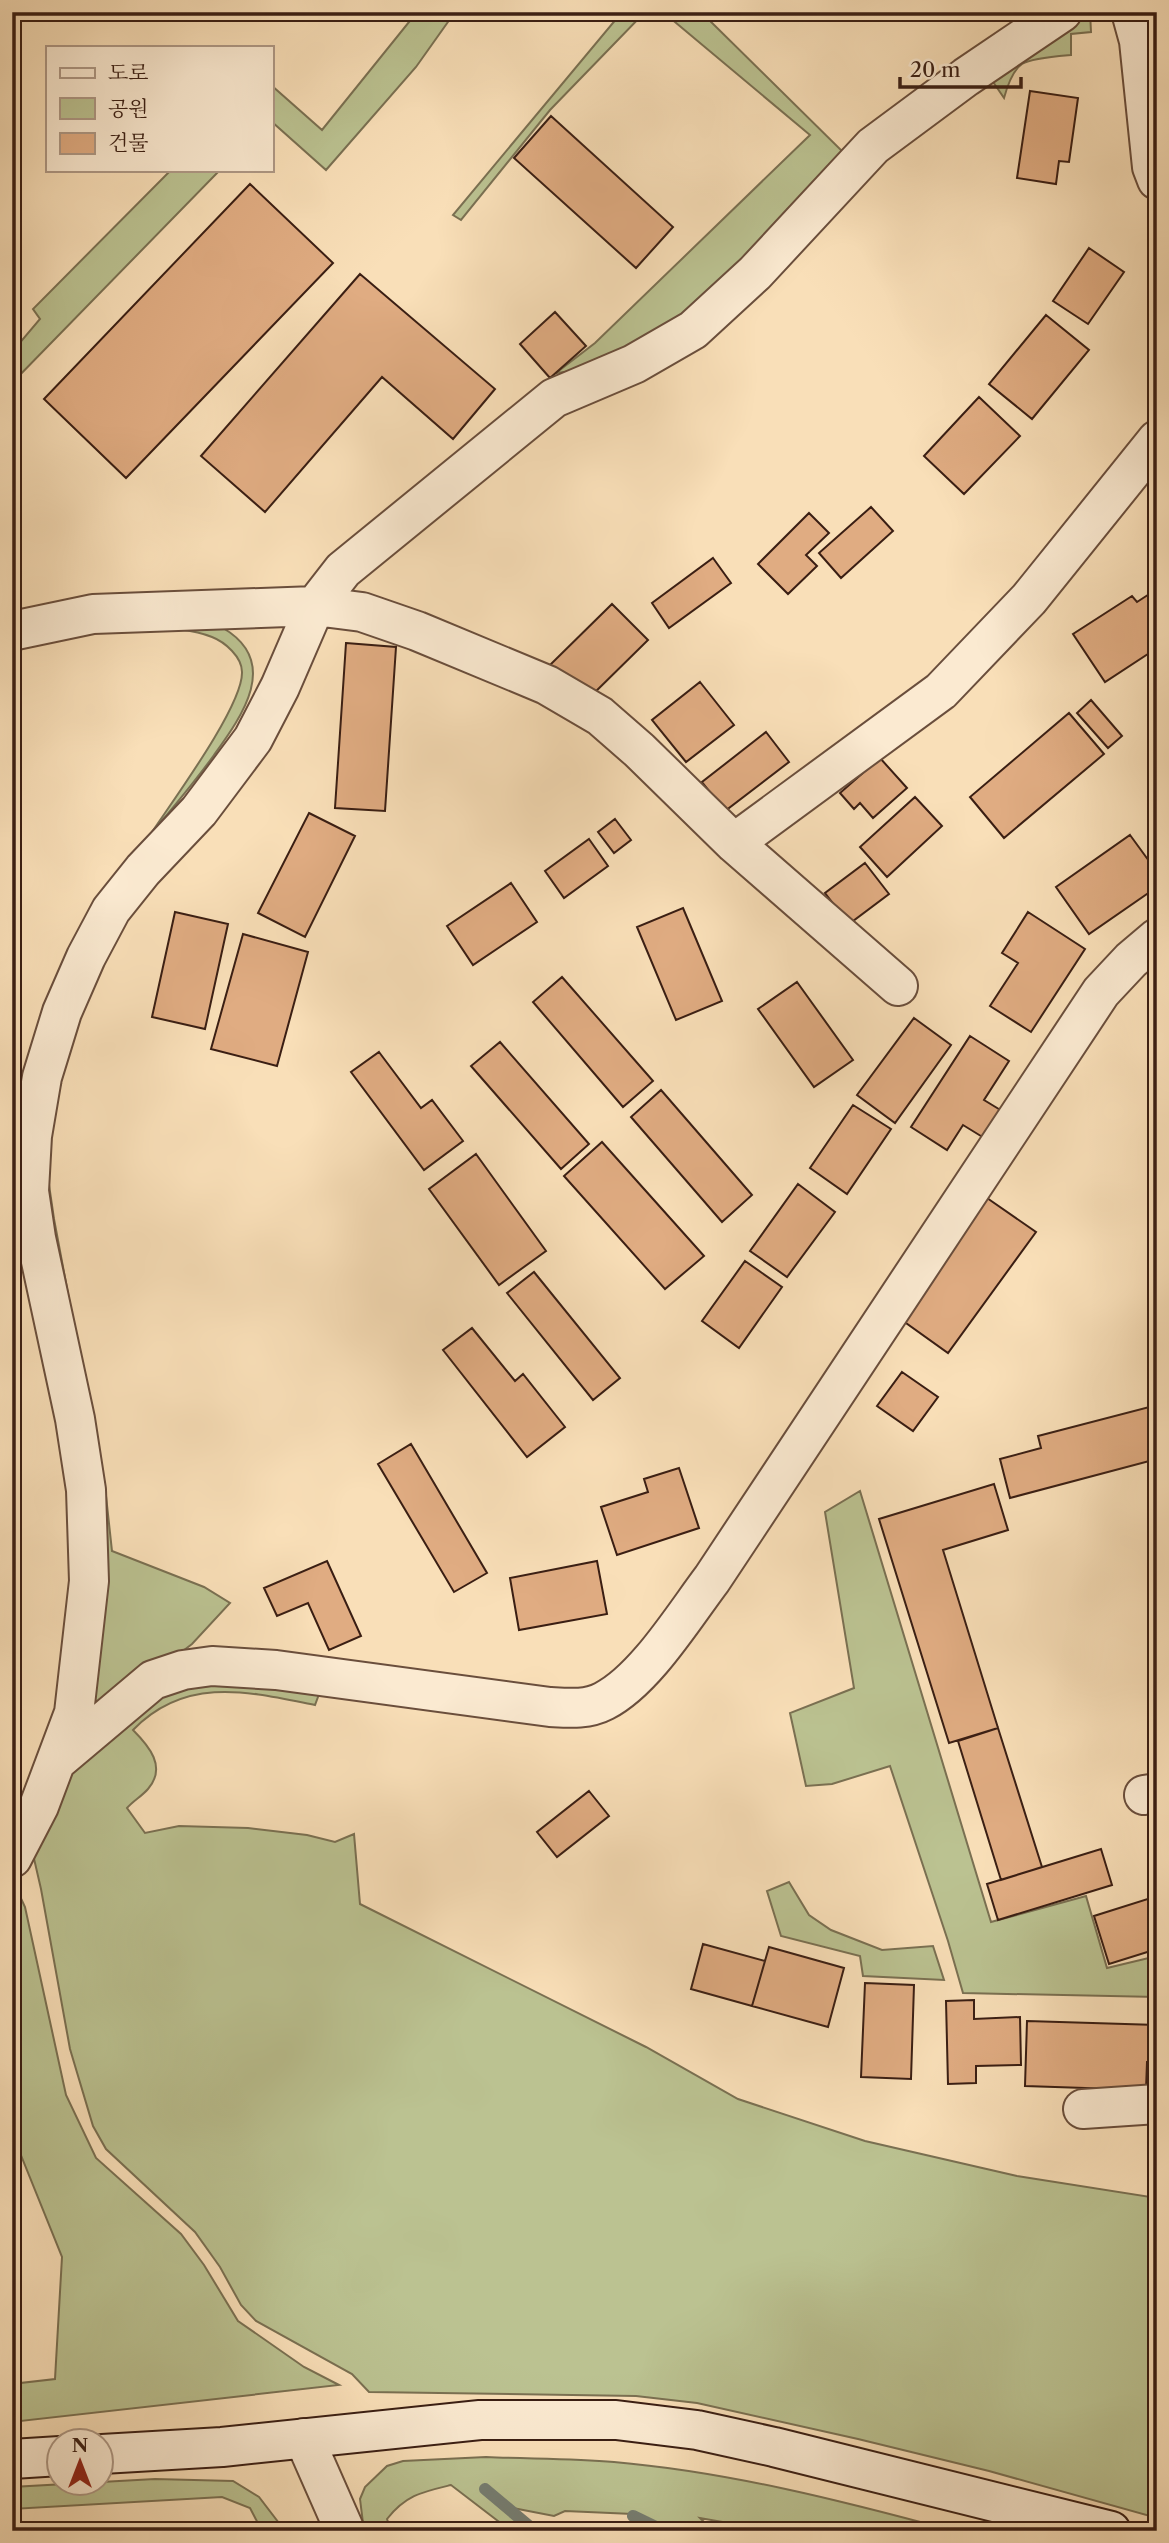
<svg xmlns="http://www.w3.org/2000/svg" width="1169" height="2543" font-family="'Libre Caslon Text','Noto Serif KR',serif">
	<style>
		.green { fill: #bbc291; stroke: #7a7052; stroke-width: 2 }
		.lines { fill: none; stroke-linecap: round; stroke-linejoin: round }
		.stream { stroke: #767d71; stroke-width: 12 }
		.building { fill: #e0ac82; stroke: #3a1e13; stroke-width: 2 }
		.minor-casing { stroke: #6a4e3c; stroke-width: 42 }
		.tertiary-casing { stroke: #6a4e3c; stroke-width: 42 }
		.secondary-casing { stroke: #3a1e13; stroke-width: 42 }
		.minor { stroke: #fbead1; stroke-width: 38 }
		.tertiary { stroke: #fbead1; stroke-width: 38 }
		.secondary { stroke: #fbead1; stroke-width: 38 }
	</style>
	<rect width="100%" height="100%" fill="#f9dfb8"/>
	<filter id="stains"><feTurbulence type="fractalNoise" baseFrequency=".00286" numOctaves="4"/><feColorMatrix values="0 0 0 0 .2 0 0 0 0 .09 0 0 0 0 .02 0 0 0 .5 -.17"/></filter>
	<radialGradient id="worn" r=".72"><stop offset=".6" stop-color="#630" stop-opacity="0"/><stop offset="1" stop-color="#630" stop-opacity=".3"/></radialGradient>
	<path class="green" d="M417,12H455L416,67L326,170L271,121V85L322,130Z
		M622,12H645L550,110L461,220L453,215Z
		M663,12H701L845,154L699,306L646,339L581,370L556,373L595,343L810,135Z
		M1079,12H1090L1091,32L1071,34V55C1060,56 1032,58 1022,64C1012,71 1007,87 1004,98L987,73Z
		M171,170H220L12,383V352L40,319L33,309Z
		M101,622L223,628C281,662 242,716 214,755C194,783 172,809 150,835C171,803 243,706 242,672C242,657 225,642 212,637C186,627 165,629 138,628C126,627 113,624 101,622Z
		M51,1081L61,1084L48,1117V1178L54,1219L106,1496L112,1551L204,1587L230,1603L192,1644L158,1670L81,1712L96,1603L93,1488L38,1177C37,1140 38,1116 51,1081Z
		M860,1491L991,1922L1086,1896L1107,1968L1157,1956V1997L963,1993L948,1941L890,1766L832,1784L806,1786L790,1713L854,1688L825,1512Z
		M189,1676L322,1686L315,1705C250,1692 186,1675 133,1730C149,1746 167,1767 148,1789C142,1796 133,1801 127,1808L145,1833L179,1826L248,1828L307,1835L335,1842L354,1834L360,1904L646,2047L738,2099L865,2141L1017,2176L1157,2198V2518L989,2471L858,2439L697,2403L636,2396L369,2392L352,2374L256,2321L241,2305L220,2267L195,2232L106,2149L93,2126L70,2049L41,1889L29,1837L58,1780Z
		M12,1879L25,1907L66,2095L96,2158L181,2234L204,2265L238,2321L304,2367L339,2385L12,2422V2384L55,2379L62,2257L12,2133Z
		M789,1882L809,1915L831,1930L882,1950L933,1946L944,1980L863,1976L860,1956L781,1936L767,1891Z
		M486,2457C529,2459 572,2458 614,2462C729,2472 843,2501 954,2531H774L700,2518L713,2531H668L633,2514L565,2511L554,2516L513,2508L485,2486V2494L530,2531H511L451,2485C422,2492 406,2495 387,2519L391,2531H364L360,2499L365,2487L387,2466L403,2461Z
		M155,2479L233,2481L259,2497L285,2531H262L250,2508L222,2497L12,2509V2487Z"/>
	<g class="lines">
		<path class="stream" d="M485,2489L535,2531
			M633,2516L664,2531"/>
	</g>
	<path class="building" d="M1030,91L1078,98L1069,162L1059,161L1056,184L1017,178Z
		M551,116L673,227L636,268L514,158Z
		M250,184L333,263L126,478L44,399Z
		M1089,248L1124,272L1088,324L1053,301Z
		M360,274L495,389L453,439L382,377L265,512L201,456Z
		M555,312L586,346L550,378L520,344Z
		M1046,315L1089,350L1032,419L989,384Z
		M979,397L1020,436L964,494L924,456Z
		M871,507L893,531L841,578L819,553Z
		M809,513L829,533L806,555L817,566L788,594L758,564Z
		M713,558L731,583L669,628L652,603Z
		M1157,589V648L1105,682L1073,634L1132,596L1137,602Z
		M612,604L648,640L586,701L550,665Z
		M346,643L396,647L385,811L335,808Z
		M700,682L734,725L686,762L652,720Z
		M1091,700L1122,736L1108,748L1077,713Z
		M1069,713L1104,754L1004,838L970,797Z
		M766,732L789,762L725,811L702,782Z
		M880,758L907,788L873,818L860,803L854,809L840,793Z
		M915,797L942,826L887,877L860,847Z
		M309,813L355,836L305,937L258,913Z
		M615,819L631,840L614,853L598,832Z
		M1130,835L1157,872V887L1089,934L1056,887Z
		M589,839L608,866L564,898L545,871Z
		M865,863L889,894L849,924L825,893Z
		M511,883L537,922L473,965L447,926Z
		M683,908L722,1001L676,1020L637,927Z
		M175,912L228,924L205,1029L152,1017Z
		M1028,912L1085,949L1031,1032L990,1006L1018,963L1002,953Z
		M243,934L308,952L277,1066L211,1049Z
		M562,977L653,1081L623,1107L533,1002Z
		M797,982L853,1060L814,1087L758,1009Z
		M914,1018L951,1045L895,1123L857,1095Z
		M970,1036L1009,1061L984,1100L1007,1114L989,1141L963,1125L947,1150L911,1127Z
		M500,1042L589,1144L561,1169L471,1066Z
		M379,1052L421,1108L432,1100L463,1141L424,1170L351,1072Z
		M661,1090L752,1195L722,1222L631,1117Z
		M853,1105L891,1129L847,1194L810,1168Z
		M602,1142L704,1256L665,1289L564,1176Z
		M476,1154L546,1251L499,1285L429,1189Z
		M798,1184L835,1212L787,1277L750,1251Z
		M987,1198L1036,1232L948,1353L899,1318Z
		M745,1261L782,1287L739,1348L702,1321Z
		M534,1272L620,1378L593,1400L507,1293Z
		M472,1328L515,1381L523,1374L565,1427L527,1457L443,1350Z
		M902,1372L938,1397L913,1431L877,1406Z
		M1157,1405V1459L1010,1498L1000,1459L1041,1448L1038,1436Z
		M411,1444L487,1573L454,1592L378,1464Z
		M679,1468L699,1528L617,1555L601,1507L648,1492L644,1479Z
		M994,1484L1008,1530L943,1550L998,1728L949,1743L879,1519Z
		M327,1561L361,1636L329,1650L308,1603L277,1616L264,1588Z
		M597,1561L607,1614L519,1630L510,1578Z
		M998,1728L1042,1867L1001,1880L958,1741Z
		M589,1791L609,1816L557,1857L537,1832Z
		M1101,1849L1112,1885L998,1920L987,1884Z
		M1157,1896V1949L1109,1964L1094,1916Z
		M703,1944L765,1961L752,2006L691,1989Z
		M769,1947L844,1968L828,2027L752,2006Z
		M865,1983L914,1985L911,2079L861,2077Z
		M974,2000V2019L1020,2017L1021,2065L976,2066V2083L948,2084L946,2001Z
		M1027,2021L1157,2025V2063L1147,2062L1146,2090L1025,2086Z"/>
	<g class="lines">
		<g class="minor-casing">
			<path id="minor" d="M1131,12L1139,41L1152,167L1157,180
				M12,631L93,614L315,606L362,612L417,631L547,685L600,716L639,750L734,843L898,986
				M734,843L941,691L1029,599L1157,440
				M58,1760L153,1680L183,1670L212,1666L276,1670L550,1707C568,1708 587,1710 604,1701C645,1680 684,1616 712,1579L1101,992L1131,960L1157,938
				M1144,1795L1157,1793
				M12,1858L39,1806L74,1713L89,1581L86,1490L75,1419L36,1238L29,1191L32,1136L42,1077L62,1012L86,957L111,910L143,870L199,811L253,739L280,687L315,606L343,570L554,398L634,364L693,330L755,273L873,146L966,77L1062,12
				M1083,2109L1157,2104"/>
		</g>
		<g class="tertiary-casing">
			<path id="tertiary" d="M304,2438L345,2531"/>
		</g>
		<g class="secondary-casing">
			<path id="secondary" d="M102,2454L222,2447L480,2420H616L697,2430L774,2447L1111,2531
				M12,2459L60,2456"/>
		</g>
		<use href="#minor" class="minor"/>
		<use href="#tertiary" class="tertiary"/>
		<use href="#secondary" class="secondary"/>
	</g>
	<rect width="1169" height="2543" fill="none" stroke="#f9dfb8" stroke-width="42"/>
	<rect x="14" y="14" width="1141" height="2515" fill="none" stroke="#3a1e13" stroke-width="3.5"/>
	<rect x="21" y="21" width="1127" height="2501" fill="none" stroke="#3a1e13" stroke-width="2"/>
	<rect x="46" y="46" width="228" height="126" fill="#fbead1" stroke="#ae9885" stroke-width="2"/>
	<rect x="60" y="68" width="35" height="10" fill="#fbead1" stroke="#ae9885" stroke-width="2"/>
	<text x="108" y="80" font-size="21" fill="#3a1e13">도로</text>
	<rect x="60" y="98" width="35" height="21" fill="#bbc291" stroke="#ae9885" stroke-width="2"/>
	<text x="108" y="116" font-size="21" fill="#3a1e13">공원</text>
	<rect x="60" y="133" width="35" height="21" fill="#e0ac82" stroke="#ae9885" stroke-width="2"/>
	<text x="108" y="150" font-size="21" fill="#3a1e13">건물</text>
	<g transform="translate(80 2462)"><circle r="33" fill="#fbead1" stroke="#ae9885" stroke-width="2"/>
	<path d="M0-5L12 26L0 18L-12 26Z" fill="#8f2418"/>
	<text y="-10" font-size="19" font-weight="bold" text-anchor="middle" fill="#3a1e13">N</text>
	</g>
	<path d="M900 77v10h121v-10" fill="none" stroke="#3a1e13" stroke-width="3.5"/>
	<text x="910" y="77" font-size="21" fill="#3a1e13" stroke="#fbead1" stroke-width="5" paint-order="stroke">20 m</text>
	<rect width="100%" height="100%" filter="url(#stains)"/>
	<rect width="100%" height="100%" fill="url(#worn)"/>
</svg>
